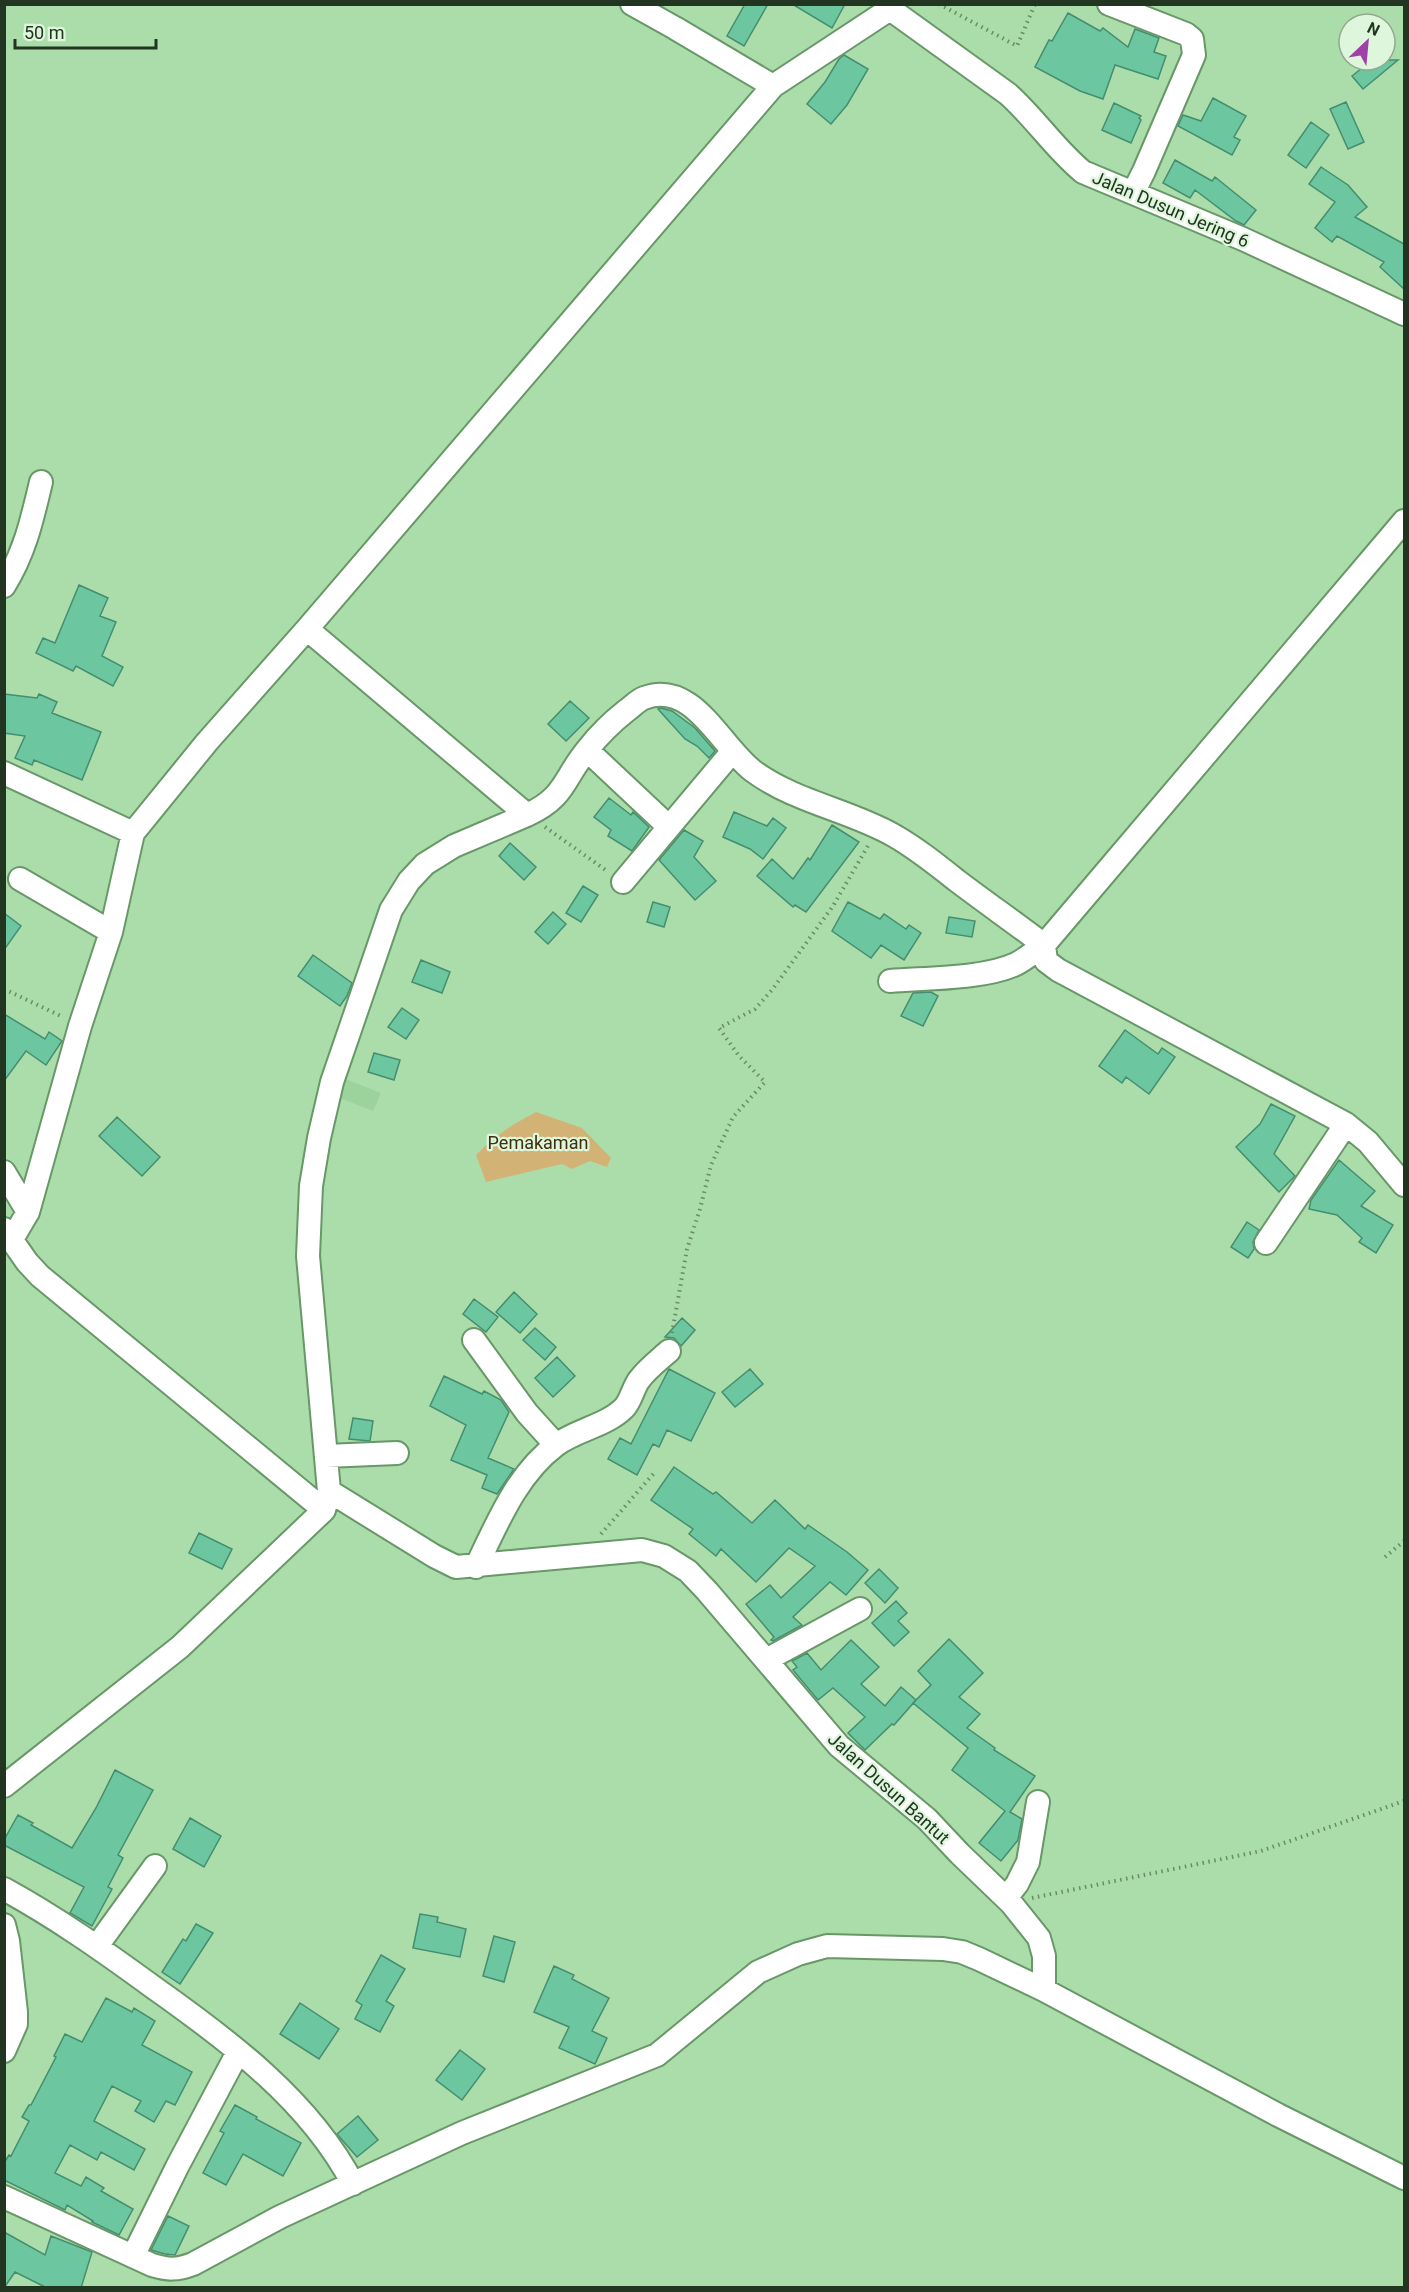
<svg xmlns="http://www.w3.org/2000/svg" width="1409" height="2292" font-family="Roboto,sans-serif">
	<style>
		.built { fill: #9cd39c }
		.green { fill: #d2b375 }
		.building { fill: #6cc7a0; stroke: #458d6f; stroke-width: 1.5 }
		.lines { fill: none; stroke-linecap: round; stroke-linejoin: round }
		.minor-casing { stroke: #689768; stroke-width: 26 }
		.path { stroke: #688c68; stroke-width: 4; stroke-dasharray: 1.5 4.5; stroke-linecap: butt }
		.minor { stroke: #fff; stroke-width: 22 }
		.labels { text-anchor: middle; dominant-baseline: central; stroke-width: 4.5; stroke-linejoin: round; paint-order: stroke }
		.street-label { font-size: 18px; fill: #213521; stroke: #ddf6dc }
		.park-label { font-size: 18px; fill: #3f2f0d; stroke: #ddf6dc }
	</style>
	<rect width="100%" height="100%" fill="#abddaa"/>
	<path class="built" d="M343,1078L381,1093L373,1111L337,1097Z"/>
	<path class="green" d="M536,1112L582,1128L611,1158L607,1167L590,1161L572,1169L562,1164L486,1182L476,1155C494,1136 513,1124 536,1112Z"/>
	<path class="building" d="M745,4H768L744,46L727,36Z
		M792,4H845L832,28Z
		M1068,13L1100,31L1103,28L1128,47L1135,29L1159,38L1154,52L1166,56L1158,79L1115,65L1103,99L1080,91L1035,67L1049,40L1052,41Z
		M844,55L868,69L847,105L831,124L807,104L825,82L839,59Z
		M1372,60H1398L1363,89L1352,76Z
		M1213,98L1246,116L1234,137L1240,140L1232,155L1178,126L1183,115L1201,121Z
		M1346,102L1364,142L1348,149L1330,109Z
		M1114,103L1141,116L1139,118L1141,120L1131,143L1102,130Z
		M1311,122L1329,135L1306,168L1288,155Z
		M1175,160L1212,181L1215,177L1256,210L1244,225L1236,221L1195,190L1190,198L1163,183Z
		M1321,167L1348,185L1367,207L1355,217L1404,244V289L1380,267L1384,262L1337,236L1332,242L1315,228L1335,202L1309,184Z
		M79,585L108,598L100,616L116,622L102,656L123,667L113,686L76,666L73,671L36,653L43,638L55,643Z
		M4,694L37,698L39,694L57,702L52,713L101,732L82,780L34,760L32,765L15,758L25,736L4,733Z
		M570,701L589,718L566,741L548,724Z
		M661,708L672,711L695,728L715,751L709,758L697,746L685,739L658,709Z
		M609,798L631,815L633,812L649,827L632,851L608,836L611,830L594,817Z
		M734,812L767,826L773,818L786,828L763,859L750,849L723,837Z
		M832,825L859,842L806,912L795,905L793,907L757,876L772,859L793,879L808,858L810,860Z
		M684,830L703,841L694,857L716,881L695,900L659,860Z
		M510,843L536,867L524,880L499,856Z
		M583,886L598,895L581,922L566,913Z
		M653,902L670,907L664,927L647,922Z
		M848,902L880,919L884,914L906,929L909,925L921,933L904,960L881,945L871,958L832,931Z
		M553,912L566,924L548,944L535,932Z
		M4,913L21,926L4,950Z
		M949,917L975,921L972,937L946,933Z
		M313,955L352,983L347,996L340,1006L298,976Z
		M421,960L450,972L442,993L412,982Z
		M931,992L938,996L923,1026L901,1016L913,993Z
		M402,1008L419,1020L406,1039L388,1027Z
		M4,1014L45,1039L49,1032L62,1041L46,1065L26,1051L4,1081Z
		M1125,1030L1158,1054L1162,1048L1175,1057L1149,1094L1126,1077L1122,1083L1099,1066Z
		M374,1053L400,1060L394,1080L368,1072Z
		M1271,1104L1295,1116L1274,1154L1295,1176L1279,1192L1236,1147L1260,1124Z
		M117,1117L160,1157L142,1176L99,1136Z
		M1339,1160L1375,1191L1361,1206L1393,1225L1376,1253L1359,1242L1362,1238L1337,1215L1309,1209L1311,1200Z
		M1247,1222L1259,1230L1253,1242L1254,1249L1248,1258L1231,1247Z
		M514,1292L537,1314L520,1333L496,1312Z
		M474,1299L498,1317L486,1332L463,1314Z
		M682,1318L695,1330L681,1346L674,1338L665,1337Z
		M535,1328L556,1347L545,1360L523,1340Z
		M557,1357L575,1376L553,1397L535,1378Z
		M669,1369L715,1393L691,1441L667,1430L659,1447L653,1444L637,1475L608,1459L620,1438L631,1444Z
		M750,1369L763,1384L735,1407L722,1392Z
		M444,1376L482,1394L484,1391L501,1400L509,1412L488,1458L514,1469L497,1494L482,1488L487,1475L451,1460L466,1425L430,1406Z
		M353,1418L373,1421L370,1441L349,1439Z
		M674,1467L713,1494L716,1492L752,1523L775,1500L805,1529L808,1525L847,1552L868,1570L846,1595L830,1582L793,1617L802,1625L773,1641L771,1640L774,1637L746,1604L770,1585L781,1598L815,1566L789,1548L756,1582L721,1549L716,1556L689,1534L693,1529L651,1500Z
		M199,1533L232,1549L222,1569L189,1553Z
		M879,1569L898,1588L885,1603L865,1583Z
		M896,1601L907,1613L898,1621L909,1632L894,1646L872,1623Z
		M949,1639L983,1673L959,1697L980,1714L967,1728L995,1748L994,1750L1035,1776L1010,1812L1022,1819L1018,1840L1001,1861L979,1843L1005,1811L952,1770L968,1748L913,1703L931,1685L918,1671Z
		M851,1640L879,1667L861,1684L885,1706L901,1687L916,1700L894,1725L892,1724L865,1750L848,1733L865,1717L833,1688L818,1700L793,1670L797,1667L792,1661L807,1653L821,1670Z
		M115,1770L153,1790L118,1855L123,1858L108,1887L112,1889L92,1926L70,1913L84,1887L4,1845V1840L18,1815L33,1823L31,1825L72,1848L96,1808Z
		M190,1818L221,1836L204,1867L173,1849Z
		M420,1914L438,1917L437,1922L466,1929L460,1957L413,1948Z
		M196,1924L213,1933L180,1984L162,1972L183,1939L186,1941Z
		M494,1936L515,1942L504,1982L483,1976Z
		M381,1955L405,1969L386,2001L394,2006L380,2032L355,2019L362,2005L356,2001Z
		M554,1966L574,1975L572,1979L609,1998L592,2031L607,2038L595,2064L559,2048L569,2027L534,2012Z
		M106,1998L132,2012L134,2008L155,2021L142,2045L192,2072L175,2105L166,2101L154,2122L135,2111L141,2101L112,2086L94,2121L145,2149L134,2170L101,2152L97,2160L70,2145L55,2173L81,2186L86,2177L104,2188L101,2191L133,2209L119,2235L92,2222L93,2221L67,2205L65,2210L4,2180V2163L9,2155L11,2156L29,2121L22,2117L29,2105H31L56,2057L54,2056L65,2034L82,2042Z
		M300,2003L339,2029L319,2059L280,2034Z
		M460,2050L485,2069L462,2100L436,2080Z
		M235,2105L257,2117L256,2119L301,2143L283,2176L243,2154L226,2185L203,2173L224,2133L220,2131Z
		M358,2116L378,2140L357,2157L337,2134Z
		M168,2216L189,2226L175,2255L165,2254L151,2250Z
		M4,2232L45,2255L51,2236L92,2252L81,2288H47L15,2272L4,2288Z"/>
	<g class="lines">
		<g class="minor-casing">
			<path id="minor" d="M632,4L675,28L773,86L890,9L1008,94C1035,118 1055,149 1083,172L1243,239L1404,314
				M1109,4L1186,34L1192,39L1194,55L1144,171L1133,193
				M4,586C25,552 32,520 41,482
				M587,750L669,827
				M4,773L133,833
				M527,815C566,797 563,779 587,750C598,736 612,722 626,711C632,707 638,700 644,698C693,679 720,746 753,771C795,802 849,810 893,835C916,848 936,864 956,880C985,902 1015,923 1044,945
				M20,879L111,932
				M623,882L732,752
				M1044,945L1046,961L1058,970L1346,1124L1368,1142L1404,1185
				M890,981C926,978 984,979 1016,964C1026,959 1035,951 1044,945L1404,521
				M4,1172L28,1212
				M4,1229L27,1262L40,1276L324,1510
				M11,1241L28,1212L80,1026L111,932L133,833L207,742L307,629L773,86
				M1266,1243L1346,1124
				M474,1340L527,1413L556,1445
				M326,1456L397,1453
				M329,1491L434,1556L456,1567L642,1550L664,1556L688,1571L707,1591L839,1746L927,1819L960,1854L1011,1903L1039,1938L1044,1956V1990
				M476,1567C497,1524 516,1475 556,1445C576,1430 606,1426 624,1408C631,1401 633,1388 639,1380C647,1369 659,1360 669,1351
				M766,1660L860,1609
				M4,1786L180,1647L324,1510L329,1491L308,1256L311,1186L319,1138L332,1082L391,910L409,881L425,864L454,846L527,815L307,629
				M4,1889C57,1918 105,1952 153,1987C228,2040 310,2101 353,2184
				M1006,1898L1017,1884L1028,1862L1038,1802
				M4,1925L8,1941L16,2012V2024L4,2051
				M97,1946L155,1866
				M4,2197L152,2265C168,2270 177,2270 193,2264L280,2217L462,2133L657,2055L758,1972L798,1954L827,1946L943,1949L962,1952L979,1959L1044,1990L1278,2115L1404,2178
				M133,2256L177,2167L238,2052"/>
		</g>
		<path class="path" d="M939,4L1017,46L1035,4
			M545,827L607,871
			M4,989L63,1017
			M672,1333L687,1249L700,1209L711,1165L733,1117L765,1082L739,1056L719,1028L755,1009L772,990L833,906L869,844
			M601,1534L655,1472
			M1385,1557L1404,1541
			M1032,1898L1261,1851L1404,1801"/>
		<use href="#minor" class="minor"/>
	</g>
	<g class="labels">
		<g class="street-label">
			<text transform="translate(1171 209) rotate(23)">Jalan Dusun Jering 6</text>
			<text transform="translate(889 1788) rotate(42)">Jalan Dusun Bantut</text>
		</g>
		<g class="park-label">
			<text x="538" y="1142">Pemakaman</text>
		</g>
	</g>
	<rect width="1409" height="2292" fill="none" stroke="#213521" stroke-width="12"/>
	<g transform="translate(1367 42) rotate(26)"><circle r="28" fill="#ddf6dc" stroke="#92a991" stroke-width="1.5"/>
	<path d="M0-4.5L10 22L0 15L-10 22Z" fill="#a040a8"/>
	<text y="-9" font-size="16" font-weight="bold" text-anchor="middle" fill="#213521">N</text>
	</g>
	<path d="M15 39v9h141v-9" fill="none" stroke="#213521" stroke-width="3"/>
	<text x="24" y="39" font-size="18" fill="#213521" stroke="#ddf6dc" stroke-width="4.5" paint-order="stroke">50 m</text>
</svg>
